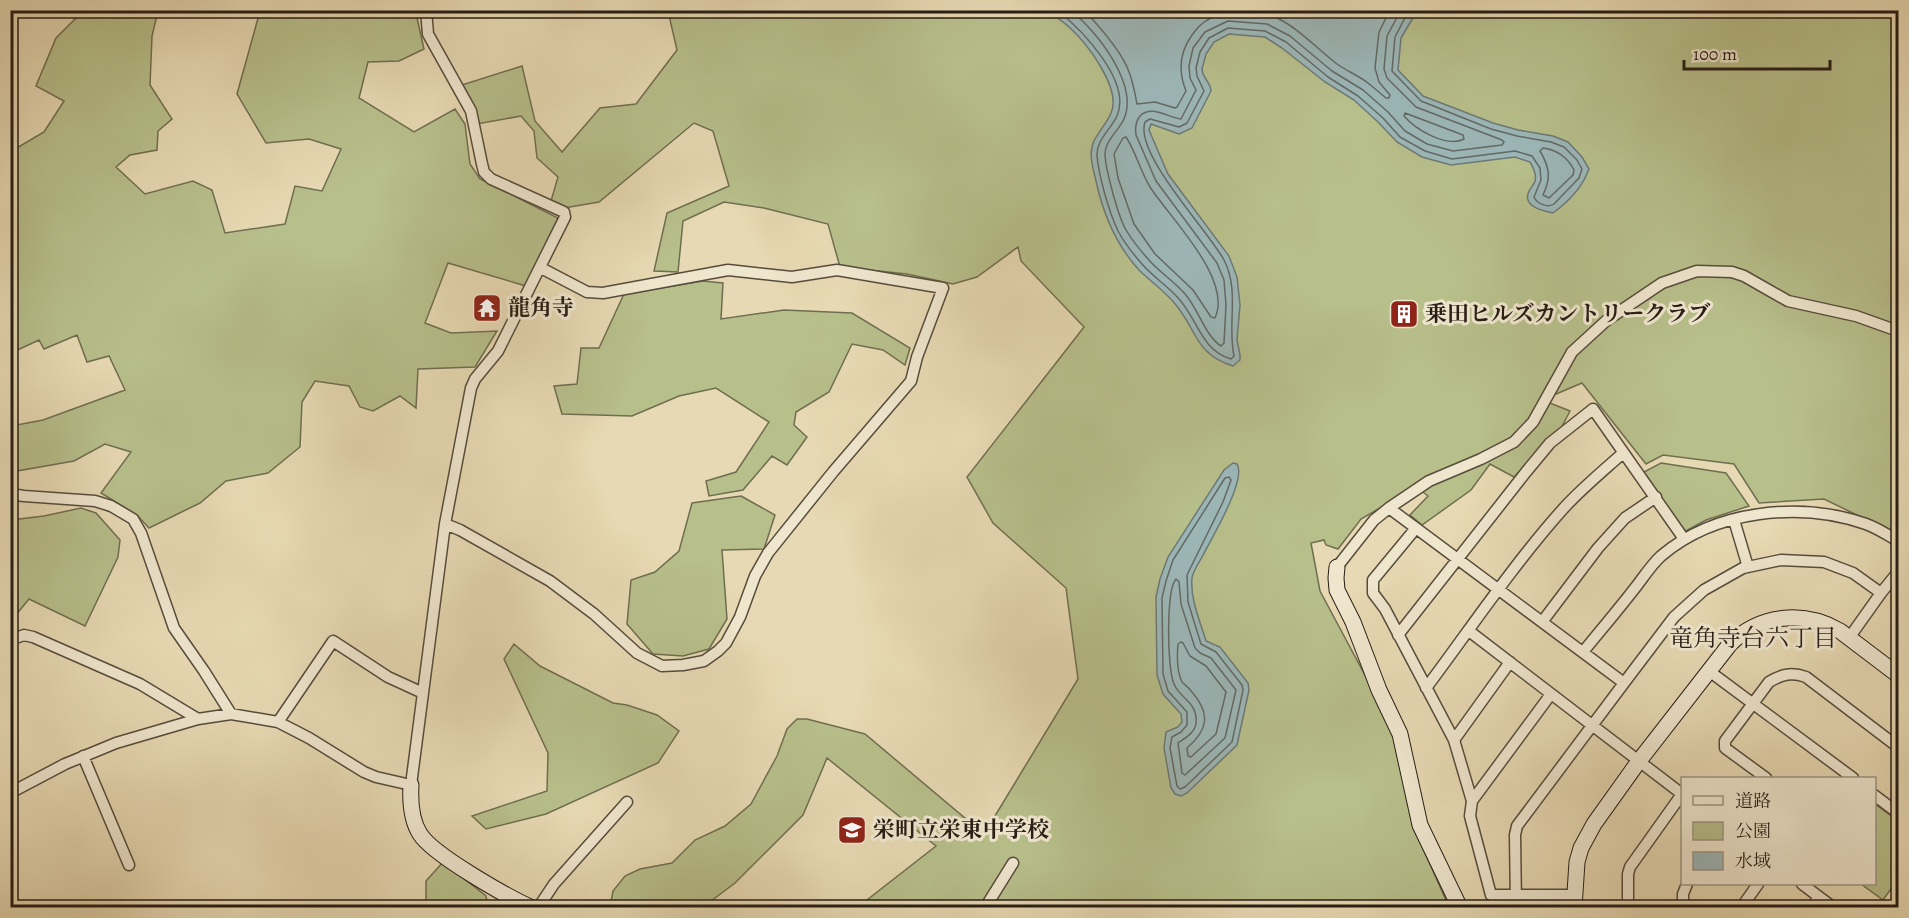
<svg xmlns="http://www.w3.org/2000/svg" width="1909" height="918" font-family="Alegreya,'Noto Serif JP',serif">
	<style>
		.green { fill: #b7bf8b; stroke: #6f6e50; stroke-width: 1.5 }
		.water { fill: #9cb7b8; stroke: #6d7977; stroke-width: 1.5 }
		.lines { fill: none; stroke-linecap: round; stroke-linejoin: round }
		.shore { stroke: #626a66; stroke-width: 1.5 }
		.street-casing { stroke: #574c3c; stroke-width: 13 }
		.secondary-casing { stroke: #271d15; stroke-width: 17 }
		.street { stroke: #efe6ce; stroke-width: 10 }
		.secondary { stroke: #efe6ce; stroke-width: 15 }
		.labels { text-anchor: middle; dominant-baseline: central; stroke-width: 6; stroke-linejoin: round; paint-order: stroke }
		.poi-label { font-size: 22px; font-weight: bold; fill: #271d15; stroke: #efe6ce; text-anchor: start }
		.neighbourhood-label { font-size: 24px; fill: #271d15; stroke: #efe6ce }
	</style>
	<rect width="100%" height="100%" fill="#e7d9b3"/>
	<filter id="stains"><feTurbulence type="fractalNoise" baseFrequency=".00333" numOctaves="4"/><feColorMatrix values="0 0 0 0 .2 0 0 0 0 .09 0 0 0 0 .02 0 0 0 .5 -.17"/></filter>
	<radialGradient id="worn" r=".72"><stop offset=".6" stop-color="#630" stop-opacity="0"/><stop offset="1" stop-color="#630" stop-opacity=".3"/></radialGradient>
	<path class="green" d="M83,11H158L152,36L150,85L172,119L158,131L157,150L130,155L116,167L145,194L193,181L212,190L225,233L285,224L295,186L322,191L341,149L309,139L266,143L237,94L260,11H419L417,18L424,49L399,61L368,62L359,98L414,132L455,109L465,124L470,164L480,179L558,218L526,286L448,263L425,323L451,333L497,331L475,367L418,369L416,408L400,396L373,411L360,407L349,386L315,381L302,402L300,447L268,473L226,481L200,503L149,528L137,515L101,493L131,452L105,444L74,461L11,472V426L43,420L125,390L109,356L87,362L77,335L44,349L39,340L11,353L10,152L44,132L64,101L36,86L56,38Z
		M668,11H1898V535L1824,499L1759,503L1734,464L1663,455L1646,464L1582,383L1542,400L1570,411L1560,430L1514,477L1490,464L1471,490L1422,525L1410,515L1428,496L1416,487L1361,519L1338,549L1326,545L1324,540L1311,543L1320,591L1374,692L1395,739L1413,826L1449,907H858L936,846L827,758L803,815L735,883L703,907H610L613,891L625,876L640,869L672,863L695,840L725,826L751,804L777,756L787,729L797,719H807L865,734L984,834L1078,679L1066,588L993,523L967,477L1084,327L1021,261L1018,247L977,277L953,284L907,274L840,267L828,224L764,208L724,202L683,221L678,272L654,271L667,213L729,186L713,131L694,123L599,202L558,209L551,201L558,177L537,158L534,131L521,116L477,124L462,85L522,66L535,121L562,152L600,108L636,104L677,50Z
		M703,281L723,283L721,319L784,310L852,313L910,348L905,365L883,350L852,344L829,392L796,412L794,425L807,437L787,465L772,456L743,490L709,496L706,481L736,472L769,422L716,388L679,396L632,416L562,414L554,386L577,384L581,348H599L624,294Z
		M1661,463L1726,473L1749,506L1706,520L1684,532L1644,472Z
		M741,496L775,515L764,549L722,550L727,619L709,649L683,656L653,654L627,624L631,580L655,572L679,551L692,503Z
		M81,508L96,513L120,540L118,557L85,626L29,599L11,621V520L44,516Z
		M514,644L540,666L613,703L627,705L657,715L679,731L658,763L546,814L486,829L472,816L547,791L548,753L504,659Z
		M1875,804L1898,821V879L1883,900L1861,884H1874Z
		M443,862L486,896L488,907H426V881Z"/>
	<path class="water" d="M1047,11H1417L1401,38L1398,70L1423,96L1493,123L1518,130L1553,136L1568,142L1582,157L1589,169C1583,186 1568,202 1553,213C1544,211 1524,207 1528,194C1529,189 1534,185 1535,181C1537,174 1533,167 1530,162L1515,157L1451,165L1422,157L1397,142L1378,122L1354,100L1325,82L1282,48L1265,37L1229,34L1214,42L1206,54L1202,69L1203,74L1210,86L1211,91L1192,128L1179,134L1151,124L1149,130L1168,174L1229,256L1237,277L1240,305L1237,340L1240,355V360L1233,366C1195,354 1198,332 1176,305C1166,292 1151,282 1139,270C1117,246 1103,213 1096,181C1093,168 1088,153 1094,141C1099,131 1107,123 1111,113C1122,89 1087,43 1069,27C1063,21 1054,16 1047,11Z
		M1233,463L1237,464C1247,480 1211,539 1202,557C1199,563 1193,571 1192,578C1190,599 1200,621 1206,641L1220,647L1248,683L1249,690L1237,745L1187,793L1181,796L1175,794L1171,788L1164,748L1166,732L1178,727L1182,722L1181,714L1163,694L1157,675L1156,597L1160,579L1168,557L1224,470Z"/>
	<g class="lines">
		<path class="shore" d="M1057,10C1082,30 1132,81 1117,116C1111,129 1096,140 1097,156C1099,177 1109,212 1118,231C1124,242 1134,255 1142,264C1153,277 1168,286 1179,299C1198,320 1201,350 1231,359L1234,356C1227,324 1240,291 1224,260C1208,230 1134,154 1145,122L1150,119L1179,127L1187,123L1204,91L1197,76L1196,68L1200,52L1209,38L1228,28L1265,31L1286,42L1328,77L1358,96L1383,118L1400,137L1425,151L1452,159L1515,151L1532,156L1540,168L1541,180L1534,197C1537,204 1548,208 1554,204L1579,178L1582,169L1577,160L1564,147L1551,142L1517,136L1491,129L1421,101L1392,71L1395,37L1409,10
			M1070,10C1096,30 1139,84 1124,119C1119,130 1104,142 1105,155C1106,171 1118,216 1126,230C1132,240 1140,250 1148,259C1159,272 1174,281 1185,294C1198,308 1205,336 1221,346L1224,343L1226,305L1224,280L1217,263L1156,181L1136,135C1135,128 1136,121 1140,116C1151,104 1169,118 1181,119L1196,90L1190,78L1189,66L1193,48L1205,32L1228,21L1267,24L1290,36L1332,71L1363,90L1388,112L1405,131L1427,144L1453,151L1502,145L1504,142L1502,140L1416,107L1387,78L1384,69L1387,36L1401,10
			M1084,10C1098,25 1123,54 1129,72C1133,82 1135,93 1137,104L1155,102L1175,108L1177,107L1186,91C1178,71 1179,53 1192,35C1207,12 1232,10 1257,13C1263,14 1269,14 1275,17C1299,28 1316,48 1337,64C1347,71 1359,76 1368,83C1374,88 1380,93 1386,98H1389L1390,95L1379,82L1375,68L1379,32L1390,10
			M1405,113L1463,135L1464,139C1447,148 1416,130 1404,116Z
			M1126,137C1136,152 1140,171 1150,187C1170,218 1233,279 1215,318L1211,317L1193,290L1155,254L1134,224L1118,178L1114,154L1123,138Z
			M1543,148C1557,150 1568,158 1574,170L1573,175L1549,198L1543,195C1551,178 1550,168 1540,151Z
			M1229,477L1231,480L1223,502L1187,575L1188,602L1201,644L1216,652L1242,685L1243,690L1232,742L1185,787L1180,789L1177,786L1170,748L1172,737L1181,732L1187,725V712L1168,691L1163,674L1162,598L1166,581L1173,560L1225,478Z
			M1176,579L1179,582L1181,604L1195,648L1200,653L1211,658L1236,690L1225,738L1185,775L1182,773L1178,743C1185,738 1195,733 1196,723C1198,702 1180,699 1174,684C1167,669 1166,590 1176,579Z
			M1181,642L1183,643L1190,656L1206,666L1226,692L1216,734L1191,757L1188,756L1187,748C1208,730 1211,714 1192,692C1189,688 1185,685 1182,682C1177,672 1177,655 1178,644Z"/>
		<g class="street-casing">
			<path id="street" d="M10,494L24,496L95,501L111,506L133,519L141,533L174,628L204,671L231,714
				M1389,508L1624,683L1517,826L1515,835L1516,908
				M1734,520L1748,567
				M445,524L460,530L550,581L594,614L637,653L662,666L683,665L704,661L718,651L726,643L740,617L755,576L768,553L833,472L911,381L917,357L943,288L837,270L792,277L728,270L603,293L587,292L541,268
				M1416,528L1373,580V593L1385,609L1454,740L1472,801L1470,816L1491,895H1574
				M1337,567L1374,520L1389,508L1429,481L1481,459L1514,442L1533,422L1572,352L1607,320L1662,283L1697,271L1732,272L1744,276L1788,301L1856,316L1898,331
				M1542,622L1598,548L1625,518L1656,497
				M1469,631L1682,794L1630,867L1628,874V908
				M1398,635L1526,472L1550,443L1593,409L1684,539
				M1849,638L1881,593L1898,572
				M10,640L24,635L33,637L140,684L198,719
				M1583,652C1600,631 1618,610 1635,588C1643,578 1651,565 1661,556C1715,510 1800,501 1866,524C1877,528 1888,535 1898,541
				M1709,671L1853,778
				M1624,683L1674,617L1704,590L1743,568L1781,560L1824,562L1853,573L1881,593
				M1426,688C1471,628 1513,565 1563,509C1581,489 1603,471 1623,453
				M278,722L333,641L388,677L423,693
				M1454,740L1510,662
				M83,756L129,865
				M1766,778L1725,748V741L1769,682C1782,674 1792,672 1806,677L1898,747
				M10,793L65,764L116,743L198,719L231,714L278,722L309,738L364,772L376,777L411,785L445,524L471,388L475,379L498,351L565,217L564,212L491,179L484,172L482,164L471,111L428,34L426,10
				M1874,795L1898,813
				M1472,801L1551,694
				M1802,884L1834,908
				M538,908L554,884L627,802
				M985,908L1013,863
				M1683,908V894L1687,884
				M1741,908L1758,884
				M1811,908L1819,897"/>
		</g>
		<g class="secondary-casing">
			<path id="secondary" d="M1337,567L1336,578L1337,590L1353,622L1379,690L1400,734L1420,825L1460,908
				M411,785C410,802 411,820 420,834C433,855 508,897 532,908
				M1574,908L1577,862L1581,848L1594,824L1639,761L1730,644C1760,614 1804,610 1840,631L1898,675"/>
		</g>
		<use href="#street" class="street"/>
		<use href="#secondary" class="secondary"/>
	</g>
	<defs>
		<g id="temple-square" transform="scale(1.5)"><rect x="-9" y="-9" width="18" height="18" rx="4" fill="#8f2418" stroke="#efe6ce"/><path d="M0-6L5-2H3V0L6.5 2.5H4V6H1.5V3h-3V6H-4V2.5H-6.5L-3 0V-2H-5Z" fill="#fff"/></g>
		<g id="building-square" transform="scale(1.5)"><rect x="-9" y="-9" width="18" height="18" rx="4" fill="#8f2418" stroke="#efe6ce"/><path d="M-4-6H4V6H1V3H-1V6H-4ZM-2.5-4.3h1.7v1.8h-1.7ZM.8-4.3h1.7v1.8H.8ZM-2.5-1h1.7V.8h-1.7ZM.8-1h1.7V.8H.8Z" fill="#fff"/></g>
		<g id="school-square" transform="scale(1.5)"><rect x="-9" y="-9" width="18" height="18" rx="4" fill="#8f2418" stroke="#efe6ce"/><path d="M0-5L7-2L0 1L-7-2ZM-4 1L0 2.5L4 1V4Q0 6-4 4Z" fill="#fff"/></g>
	</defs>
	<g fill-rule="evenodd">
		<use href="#temple-square" x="487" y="308"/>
		<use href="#building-square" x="1404" y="314"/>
		<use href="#school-square" x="852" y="830"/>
	</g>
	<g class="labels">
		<g class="poi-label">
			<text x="508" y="308">龍角寺</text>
			<text x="1425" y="314">乗田ヒルズカントリークラブ</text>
			<text x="873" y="830">栄町立栄東中学校</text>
		</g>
		<g class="neighbourhood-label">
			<text x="1753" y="638">竜角寺台六丁目</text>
		</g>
	</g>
	<rect width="1909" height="918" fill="none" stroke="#e7d9b3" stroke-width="36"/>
	<rect x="12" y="12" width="1885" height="894" fill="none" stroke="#271d15" stroke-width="3"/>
	<rect x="18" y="18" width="1873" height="882" fill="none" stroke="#271d15" stroke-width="1.5"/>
	<rect x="1681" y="777" width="195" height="108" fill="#efe6ce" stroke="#9f9684" stroke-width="1.5"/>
	<rect x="1693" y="796" width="30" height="9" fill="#efe6ce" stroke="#9f9684" stroke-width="1.5"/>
	<text x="1735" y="807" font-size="18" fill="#271d15">道路</text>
	<rect x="1693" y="822" width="30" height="18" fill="#b7bf8b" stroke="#9f9684" stroke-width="1.5"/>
	<text x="1735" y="837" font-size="18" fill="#271d15">公園</text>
	<rect x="1693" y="852" width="30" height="18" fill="#9cb7b8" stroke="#9f9684" stroke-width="1.5"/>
	<text x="1735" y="867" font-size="18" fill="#271d15">水域</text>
	<path d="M1684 60v9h146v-9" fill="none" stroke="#271d15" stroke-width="3"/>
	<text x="1693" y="60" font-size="18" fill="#271d15" stroke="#efe6ce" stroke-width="4.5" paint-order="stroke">100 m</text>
	<rect width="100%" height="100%" filter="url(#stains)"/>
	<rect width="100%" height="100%" fill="url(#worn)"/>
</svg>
